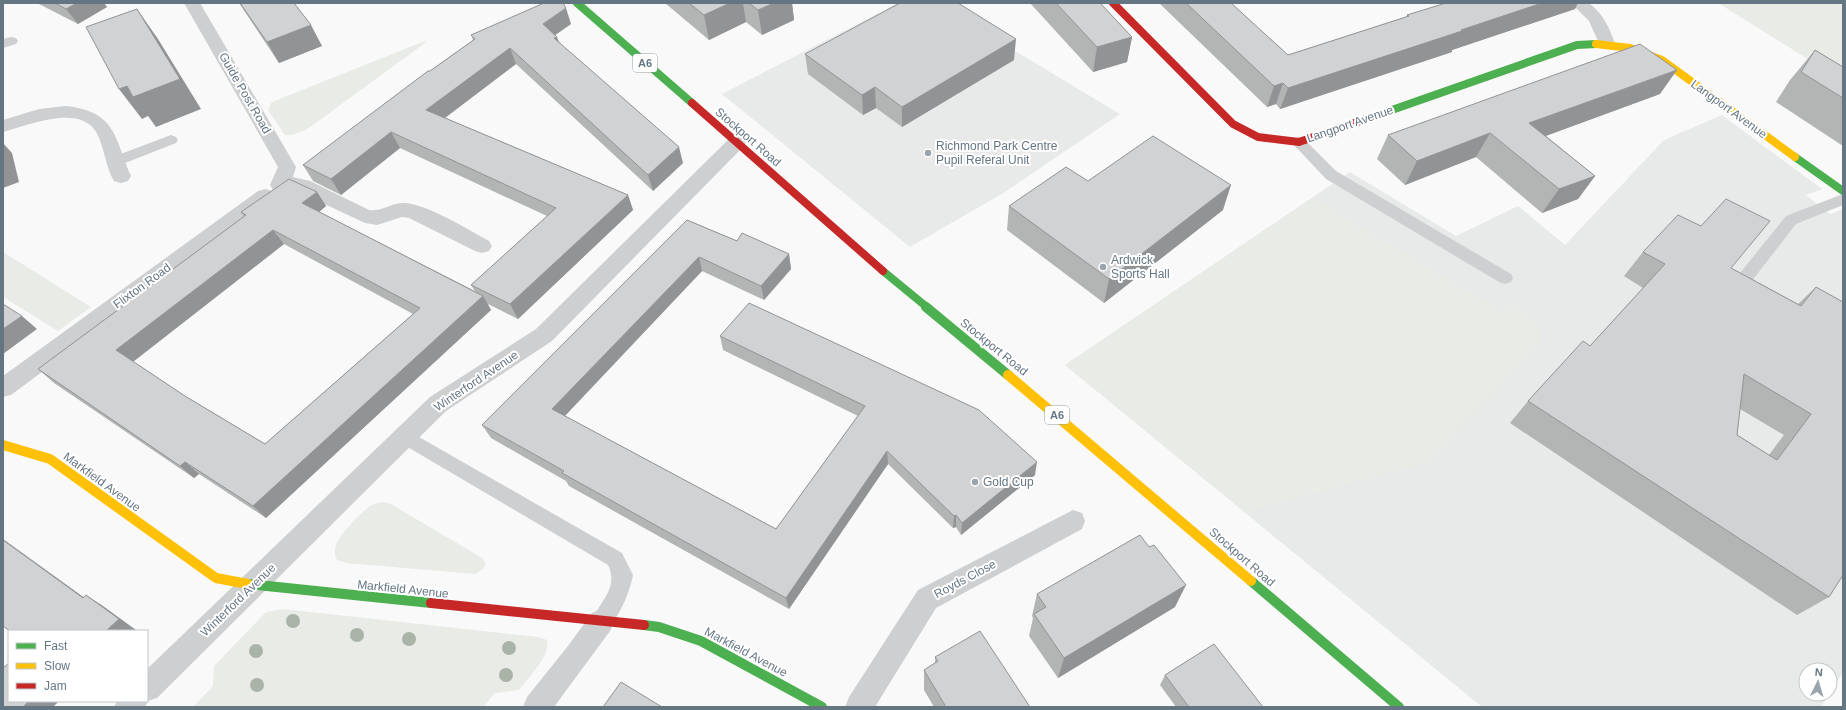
<svg xmlns="http://www.w3.org/2000/svg" width="1846" height="710" font-family="Helvetica,sans-serif">
	<style>
		.built { fill: #e8e9e9 }
		.green { fill: #e8ebe6 }
		.lines { fill: none; stroke-linecap: round; stroke-linejoin: round }
		.lane { fill: #cecfd0; fill-rule: evenodd }
		.street { fill: #cecfd0; fill-rule: evenodd }
		.fast-far1 { stroke: #4caf50; stroke-width: 8 }
		.fast { stroke: #4caf50; stroke-width: 10 }
		.slow-far1 { stroke: #ffc107; stroke-width: 8 }
		.slow { stroke: #ffc107; stroke-width: 10 }
		.jam-far1 { stroke: #c62828; stroke-width: 8 }
		.jam { stroke: #c62828; stroke-width: 10 }
		.tree { fill: #a9b3a7 }
		.wall { fill: #b3b5b5; fill-rule: evenodd }
		.shaded-wall { fill: #929394 }
		.building { fill: #d0d2d3; stroke: #929394; fill-rule: evenodd }
		.poi-dot { fill: #99a4ac; stroke: #fff; stroke-width: 1.5 }
		.labels { text-anchor: middle; dominant-baseline: central; stroke-width: 4; stroke-linejoin: round; paint-order: stroke }
		.shield { fill: #fff; stroke: #939fa8; stroke-width: 1 }
		.shield-label { font-size: 11px; font-weight: bold; fill: #657683 }
		.street-label { font-size: 12px; fill: #657683; stroke: #fff }
		.poi-label { font-size: 12px; fill: #657683; stroke: #fff; text-anchor: start }
	</style>
	<rect width="100%" height="100%" fill="#f9f9f9"/>
	<path class="built" d="M898,3H935L1120,114L1005,192L910,247L722,94Z
		M1722,115L1822,189L1806,195L1821,207L1830,214L1843,209V672L1830,693V670H1806V694H1829L1821,707H1482L1065,365L1350,172L1456,236L1518,206L1565,245L1664,140Z"/>
	<path class="green" d="M1718,3H1843V81Z
		M425,41V43L306,130L292,135H285L268,110L271,103L277,100Z
		M1312,198L1503,312L1513,302C1530,314 1549,328 1535,350L1427,463L1245,512L1065,365Z
		M3,252L91,307L58,331L3,297Z
		M384,502L391,504L482,558L486,563L483,569L475,574L347,563L337,560C335,555 334,551 336,545C339,535 363,510 372,505C375,503 380,503 384,502Z
		M283,609L538,637L547,640C550,658 529,676 519,690L495,693L483,707H193L213,686L214,666L266,612Z"/>
	<g class="lines">
		<path class="lane" d="M11,37L16,38L18,41L16,44L3,48V39Z
			M171,135L176,137L178,140L176,143L115,167L110,166L108,162L110,158Z
			M1299,137L1304,139L1336,171L1511,274L1513,278L1511,282L1505,284L1499,282L1326,179L1294,145L1292,142L1294,139Z
			M1843,194V205L1796,224L1744,291L1738,293L1732,291L1730,287L1732,283L1786,216Z
			M405,429L622,553L633,575C630,592 617,625 601,632L594,629L591,622C600,601 619,588 608,565L399,442L396,437L399,432Z"/>
		<path class="street" d="M184,3H200L296,167L293,177L310,181L369,210C382,212 392,202 405,203C429,205 467,229 489,241L492,246L489,251L482,253L475,251L409,218L402,217L377,225L365,223L299,192L273,190L270,185L278,167Z
			M1571,3H1589C1603,14 1610,28 1615,44L1613,48L1607,49L1601,48L1589,21Z
			M66,106C116,112 114,136 131,176L128,181L121,183L114,181C105,166 104,142 94,129C75,105 26,126 3,132V120L39,109Z
			M737,136L744,138L746,142L744,146L552,341L446,411L157,698L148,701L145,707H114L117,701H147V669L430,397L536,329L730,138Z
			M265,189L272,191L275,196L272,201L11,395L3,397V376L258,191Z
			M1073,510L1082,513L1085,521L1082,529L936,608L875,707H845L849,697L918,590Z
			M601,609L610,613L614,622L610,631L554,707H523L527,697L568,646L592,613Z"/>
		<path class="fast-far1" d="M577,3L692,103
			M1369,118L1577,45L1596,44
			M1795,157L1843,191
			M883,271L928,308"/>
		<path class="fast" d="M926,307L1008,375
			M1251,581L1399,707
			M248,584L431,603
			M644,625L659,627L701,641L822,707"/>
		<path class="slow-far1" d="M1596,44L1630,48L1662,60L1795,157"/>
		<path class="slow" d="M1008,375L1251,581
			M3,445L50,459L216,578L248,584"/>
		<path class="jam-far1" d="M1113,3L1233,124L1258,137L1299,142L1369,118
			M692,103L883,271"/>
		<path class="jam" d="M431,603L644,625"/>
	</g>
	<g class="tree">
		<circle cx="293" cy="621" r="7"/>
		<circle cx="357" cy="635" r="7"/>
		<circle cx="409" cy="639" r="7"/>
		<circle cx="509" cy="648" r="7"/>
		<circle cx="256" cy="651" r="7"/>
		<circle cx="506" cy="675" r="7"/>
		<circle cx="257" cy="685" r="7"/>
	</g>
	<path class="wall" d="M37,3H104L107,7L78,24Z
		M239,3H294L322,46L279,63Z
		M665,3H792L794,20L762,35L746,22L709,40Z
		M1030,3H1100L1132,37L1127,62L1093,72Z
		M1159,3H1231L1288,55L1406,17L1407,15L1575,9L1452,50V52L1280,109L1276,104L1267,107Z
		M571,24L555,35L559,42L683,163L653,191L516,64L445,118L628,195L633,210L518,319L488,304L491,310L266,518L199,474L194,478L54,383L38,369L244,217L241,212L317,192L326,206L319,212L475,291L471,285L547,216L400,148L341,195L313,181L303,165L430,71L473,40L471,35ZM284,244L413,314L265,444L185,396L133,362Z
		M1815,50L1843,67V146L1776,102L1790,80Z
		M805,54L1014,60L902,127L876,108L863,115L808,74Z
		M1660,94L1546,136L1595,176L1578,199L1542,213L1476,157L1405,185L1377,159L1388,135Z
		M1088,181L1223,210L1104,303L1007,230L1009,206Z
		M687,220L737,241L789,254L791,269L764,300L702,271L565,416L776,529L858,416L723,350L720,336L1035,475L961,535L956,527L953,528L888,464L789,609L569,486L566,481L491,438L482,425Z
		M1643,252L1731,268L1798,304L1816,287L1829,597L1797,615L1510,423L1528,401L1590,346L1643,288L1624,276ZM1740,409L1784,435L1769,455L1737,435Z
		M1037,594L1175,607L1058,678L1029,636L1033,618L1032,616Z
		M935,657L1030,707H934L924,690V670L935,663Z
		M1165,675L1263,707H1176L1160,685Z"/>
	<path class="shaded-wall" d="M77,3H104L107,7L78,24L66,9Z
		M730,3H743L746,22L709,40L704,15Z
		M774,3H792L794,20L762,35L758,10Z
		M1542,3H1578L1575,9L1452,50V52L1280,109L1288,88Z
		M566,8L571,24L548,40L543,24Z
		M137,9L158,39L201,109L156,127L148,116L142,119L119,89L127,86Z
		M311,25L322,46L279,63L267,42Z
		M557,37L563,53L554,38Z
		M1132,37L1127,62L1093,72L1097,47Z
		M1016,39L1014,60L902,127V107Z
		M510,48L516,64L434,126L426,110Z
		M1677,70L1660,94L1515,147L1529,123Z
		M1283,83L1276,104L1267,107L1274,86Z
		M875,87L876,108L863,115L862,95Z
		M391,132L400,148L341,195L331,179Z
		M1490,133L1476,157L1405,185L1417,161Z
		M3,143L12,153L19,182L3,188Z
		M679,147L683,163L653,191L648,175Z
		M1595,176L1578,199L1542,213L1559,189Z
		M1231,185L1223,210L1104,303L1109,279Z
		M317,192L326,206L312,218L302,203Z
		M628,195L633,210L518,319L510,304Z
		M273,230L284,244L130,364L116,350Z
		M789,254L791,269L764,300L761,286Z
		M699,257L702,271L559,422L552,409Z
		M483,296L491,310L266,518L253,506Z
		M22,316L37,329L3,354V329Z
		M887,451L888,464L789,609L786,598Z
		M185,462L199,474L194,478L180,466Z
		M1037,462L1035,475L961,535L962,523Z
		M956,515V527L953,528L954,516Z
		M3,539L100,609L83,598L3,540Z
		M1186,585L1175,607L1058,678L1064,658Z
		M86,595L103,606L136,630L135,631H106Z
		M29,701H59L53,707H23Z"/>
	<path class="building" d="M55,3H77L66,9Z
		M240,3H294L311,25L267,42Z
		M544,3H563L566,8L543,24L557,37L554,38L679,147L648,175L510,48L426,110L628,195L510,304L471,285L556,208L391,132L331,179L303,165L428,71H430L475,39L471,35Z
		M689,3H730L704,15Z
		M749,3H774L758,10Z
		M900,3H958L1016,39L902,107L875,87L862,95L805,54Z
		M1056,3H1100L1132,37L1097,47Z
		M1186,3H1231L1288,55L1409,16L1407,15L1446,3H1542L1461,30L1462,31L1288,88L1283,83L1274,86Z
		M137,9L180,79L133,97L127,86L119,89L86,27Z
		M1640,44L1677,70L1529,123L1595,176L1559,189L1490,133L1417,161L1388,135Z
		M1815,50L1843,67V98L1801,72Z
		M1153,136L1231,185L1109,279L1009,206L1066,167L1088,181Z
		M289,179L317,192L302,203L483,296L253,506L185,462L180,466L38,369L246,215L241,212ZM273,230L420,308L265,444L185,396L116,350Z
		M1726,199L1770,221L1731,268L1801,306L1816,287L1843,302V575L1829,597L1528,401L1583,341L1590,346L1665,264L1643,252L1678,215L1701,226ZM1744,374L1811,414L1777,460L1737,435Z
		M687,220L737,241L742,233L789,254L761,286L699,257L552,409L776,529L865,406L720,336L749,303L979,410L1037,462L962,523L956,515L954,516L887,451L786,598L562,473L564,471L482,425Z
		M3,304L22,316L3,329Z
		M1140,535L1149,547L1154,545L1186,585L1064,658L1034,614L1046,607L1037,594Z
		M3,540L83,598L86,595L119,619L106,631H10L3,626Z
		M980,631L1030,707H946L924,670L938,661L935,657Z
		M1214,644L1263,707H1189L1165,675Z
		M9,663V701H29L23,707H3V668Z
		M621,682L662,707H603Z"/>
	<g class="poi-dot">
		<circle cx="928" cy="153" r="4"/>
		<circle cx="1103" cy="267" r="4"/>
		<circle cx="975" cy="482" r="4"/>
	</g>
	<g class="labels">
		<g class="shield">
			<rect x="633" y="54" width="24" height="18" rx="3"/>
			<rect x="1045" y="406" width="24" height="18" rx="3"/>
		</g>
		<g class="shield-label">
			<text x="645" y="63">A6</text>
			<text x="1057" y="415">A6</text>
		</g>
		<g class="street-label">
			<text transform="translate(245 93) rotate(60)">Guide Post Road</text>
			<text transform="translate(1729 109) rotate(36)">Langport Avenue</text>
			<text transform="translate(1350 124) rotate(-19)">Langport Avenue</text>
			<text transform="translate(748 137) rotate(41)">Stockport Road</text>
			<text transform="translate(142 286) rotate(-36)">Flixton Road</text>
			<text transform="translate(994 347) rotate(39)">Stockport Road</text>
			<text transform="translate(476 381) rotate(-34)">Winterford Avenue</text>
			<text transform="translate(102 482) rotate(36)">Markfield Avenue</text>
			<text transform="translate(1242 557) rotate(41)">Stockport Road</text>
			<text transform="translate(965 579) rotate(-28)">Royds Close</text>
			<text transform="translate(403 589) rotate(6)">Markfield Avenue</text>
			<text transform="translate(238 600) rotate(-44)">Winterford Avenue</text>
			<text transform="translate(746 652) rotate(28)">Markfield Avenue</text>
		</g>
		<g class="poi-label">
			<text x="936" y="146">Richmond Park Centre<tspan x="936" dy="14">Pupil Referal Unit</tspan></text>
			<text x="1111" y="260">Ardwick<tspan x="1111" dy="14">Sports Hall</tspan></text>
			<text x="983" y="482">Gold Cup</text>
		</g>
	</g>
	<rect width="1846" height="710" fill="none" stroke="#657683" stroke-width="8"/>
	<rect x="8" y="630" width="140" height="72" fill="#ffffff" stroke="#c1c8cd"/>
	<rect x="16" y="643" width="20" height="6" fill="#4caf50" stroke="#c1c8cd"/>
	<text x="44" y="650" font-size="12" fill="#657683">Fast</text>
	<rect x="16" y="663" width="20" height="6" fill="#ffc107" stroke="#c1c8cd"/>
	<text x="44" y="670" font-size="12" fill="#657683">Slow</text>
	<rect x="16" y="683" width="20" height="6" fill="#c62828" stroke="#c1c8cd"/>
	<text x="44" y="690" font-size="12" fill="#657683">Jam</text>
	<g transform="translate(1818 682) rotate(5)"><circle r="19" fill="#ffffff" stroke="#c1c8cd"/>
	<path d="M0-3L7 15L0 10L-7 15Z" fill="#99a4ac"/>
	<text y="-6" font-size="11" font-weight="bold" text-anchor="middle" fill="#657683">N</text>
	</g>
</svg>
